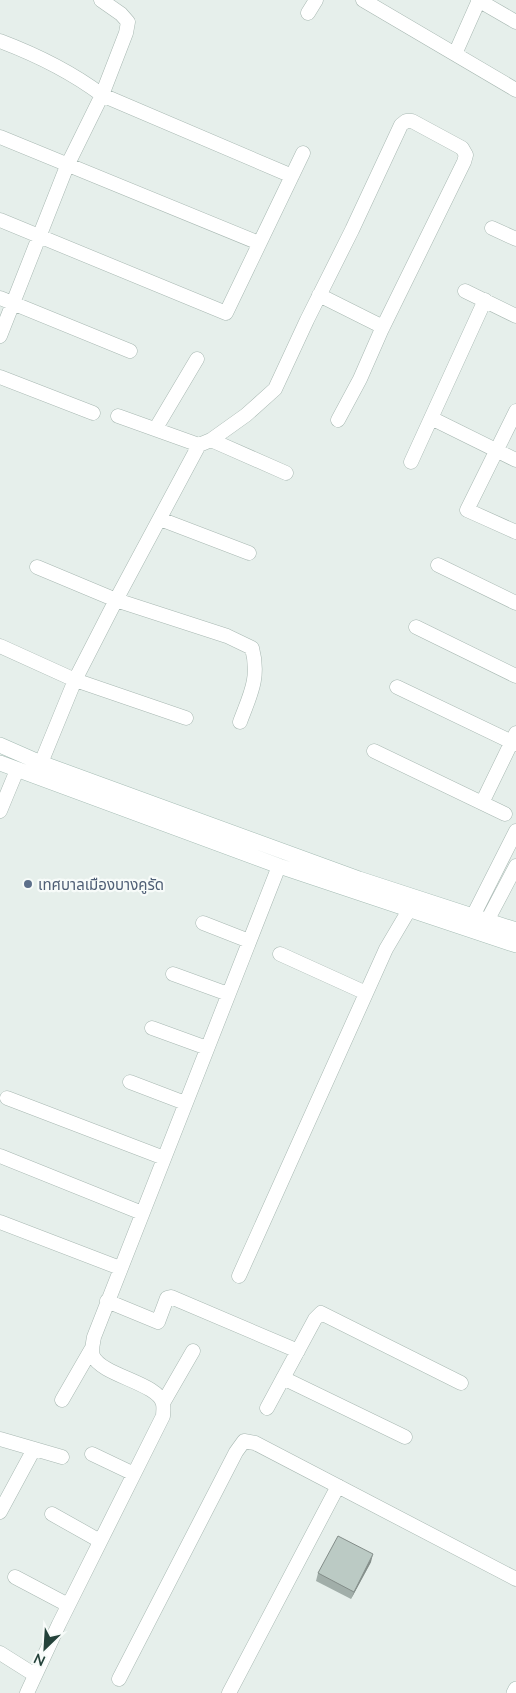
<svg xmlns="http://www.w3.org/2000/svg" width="516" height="1693" font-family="Lato,'Noto Sans Thai',sans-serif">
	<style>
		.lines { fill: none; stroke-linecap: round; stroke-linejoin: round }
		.street-casing { stroke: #a8b8b2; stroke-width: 15 }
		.secondary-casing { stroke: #a4bbb3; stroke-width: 16 }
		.street { stroke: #fff; stroke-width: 14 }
		.secondary { stroke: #fff; stroke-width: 15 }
		.wall { fill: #a1aea9 }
		.shaded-wall { fill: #838d89 }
		.building { fill: #bbcac4; stroke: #838d89 }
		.service-dot { fill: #5c6f8a; stroke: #f7fbf9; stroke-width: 2 }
		.labels { text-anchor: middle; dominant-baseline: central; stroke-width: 4.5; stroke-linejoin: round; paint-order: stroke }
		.service-label { font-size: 15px; fill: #4e5e75; stroke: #f7fbf9; text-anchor: start }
	</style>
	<rect width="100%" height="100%" fill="#e6efeb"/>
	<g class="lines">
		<g class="street-casing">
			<path id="street" d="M363,0L516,90
				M478,0L516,22
				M308,13L316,0
				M0,41C37,55 70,71 102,95L292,176
				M455,54L479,0
				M0,137L259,243
				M0,220L226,313L303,153
				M492,228L516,239
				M465,291L516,316
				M319,295L383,327
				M0,298L130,351
				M0,336L67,166L102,95L126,33L128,22L121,14L101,0
				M0,377L93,413
				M516,411L467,510L516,532
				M118,416L199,445
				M431,418L516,460
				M156,428L197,359
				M211,440L286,473
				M411,462L485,300
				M160,519L249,553
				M438,565L516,603
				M37,567L116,600L227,636L252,648C260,678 250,695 240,722
				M416,627L516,676
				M0,646L75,680L186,718
				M397,687L516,744
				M374,751L505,814
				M41,763L75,680L116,600L199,445L211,440L246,415L275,389L307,320L352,230L401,125L406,121H412L462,148L466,155L464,162L381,331L360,379L338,420
				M482,803L516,733
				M0,811L17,770
				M473,916L516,831
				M487,921L516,866
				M203,923L249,941
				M280,954L366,993
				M173,974L228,994
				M152,1028L207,1048
				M130,1082L185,1103
				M7,1098L164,1158
				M0,1156L142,1213
				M0,1222L120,1268
				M239,1276L386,949L409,910
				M107,1301L158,1322L167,1298L171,1297L298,1351
				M283,1378L405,1437
				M62,1400L92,1348
				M163,1403L193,1351
				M267,1408L315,1319L321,1313L461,1383
				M0,1439L62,1457
				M92,1454L134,1474
				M0,1512L34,1449
				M52,1514L100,1541
				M15,1577L68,1605
				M0,1653L35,1675
				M119,1679L236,1452L244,1441L255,1443L516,1579
				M27,1693L59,1624L163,1416C163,1413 164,1408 163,1404C159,1383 102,1376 93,1356C91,1350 93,1343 94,1337L279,866
				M229,1693L338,1486"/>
		</g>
		<g class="secondary-casing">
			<path id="secondary" d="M0,745L41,763L359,879L516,930
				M0,763L279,866L516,945
				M514,1693L516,1689"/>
		</g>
		<use href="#street" class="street"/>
		<use href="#secondary" class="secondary"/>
	</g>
	<path class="wall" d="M371,1562L351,1599L316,1581L318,1573Z"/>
	<path class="shaded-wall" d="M373,1554L371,1562L351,1599L354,1592Z"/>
	<path class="building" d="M338,1536L373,1554L354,1592L318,1573Z"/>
	<circle class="service-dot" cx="28" cy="884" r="5"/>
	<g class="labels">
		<g class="service-label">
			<text x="38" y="884">เทศบาลเมืองบางคูรัด</text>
		</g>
	</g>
	<g transform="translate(45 1648) rotate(205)" stroke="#f7fbf9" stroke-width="4" paint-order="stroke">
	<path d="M0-4L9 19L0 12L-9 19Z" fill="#24423a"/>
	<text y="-8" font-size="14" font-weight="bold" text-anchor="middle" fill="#24423a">N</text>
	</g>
</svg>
